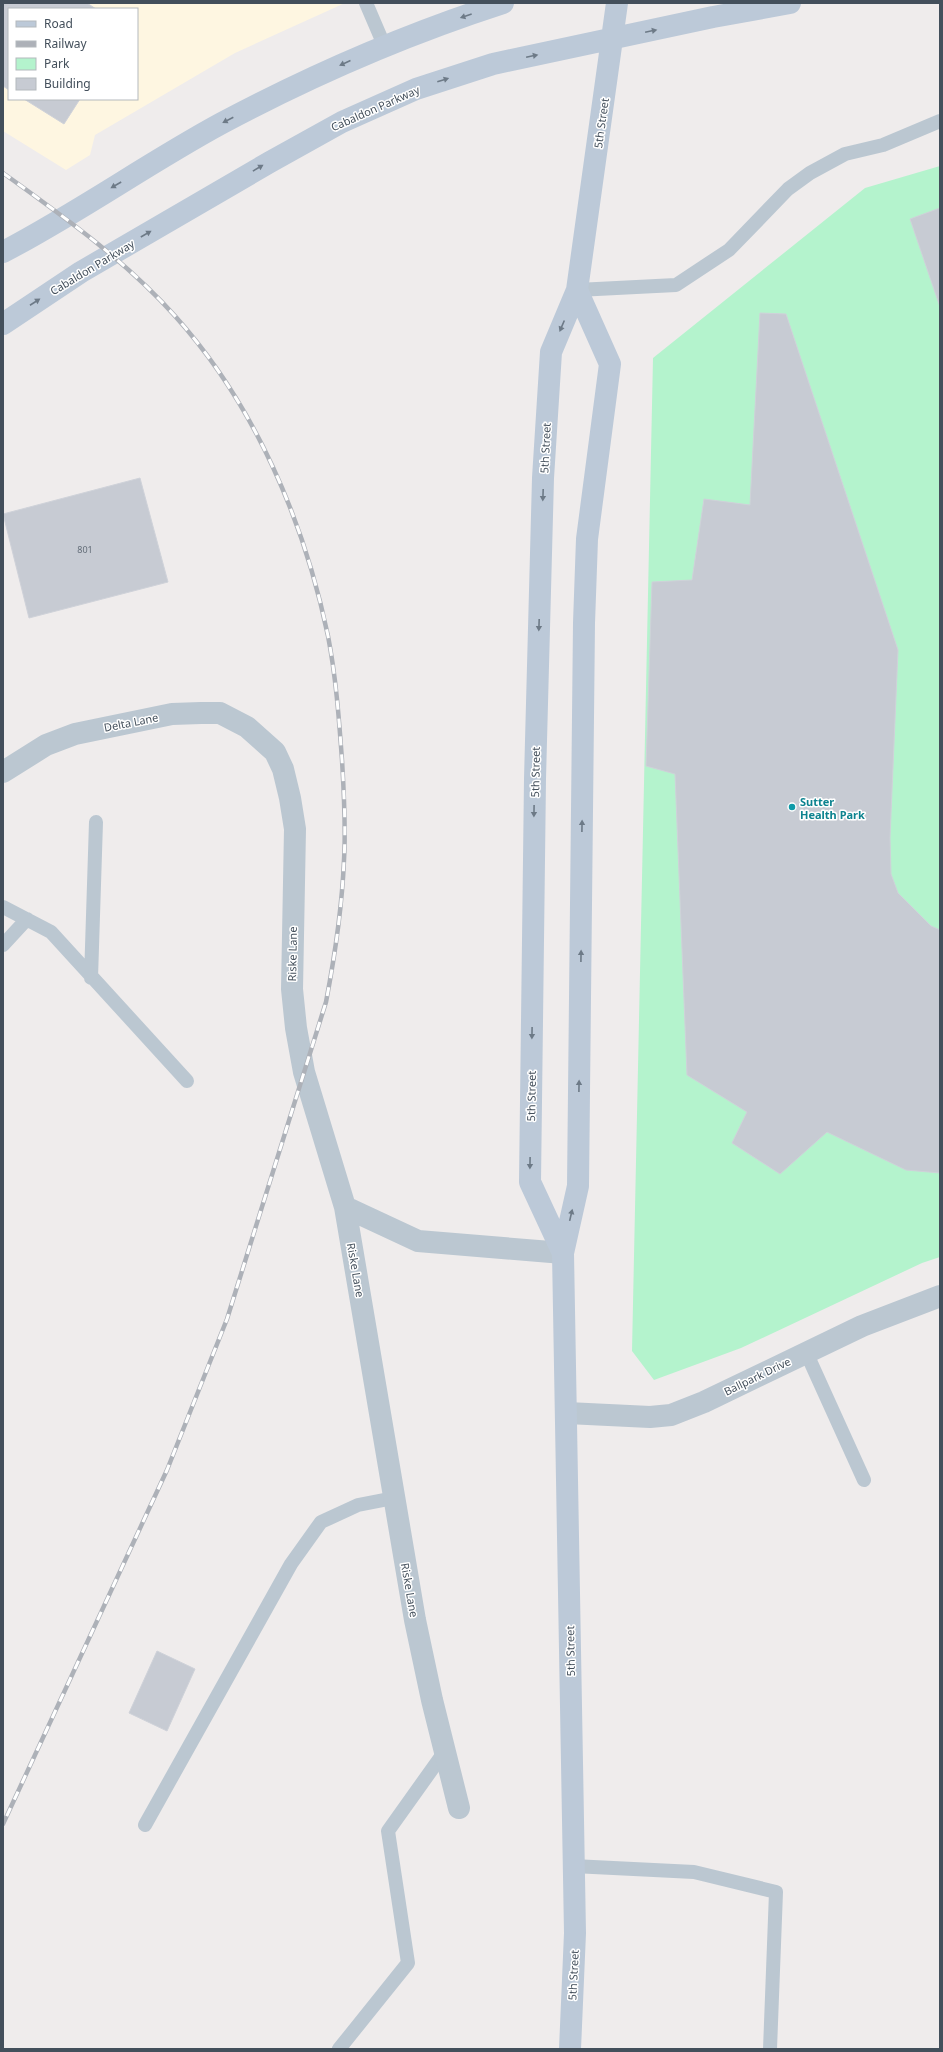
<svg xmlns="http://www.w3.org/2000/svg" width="943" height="2052" font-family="'Noto Sans',sans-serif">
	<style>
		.commercial { fill: #fef6e1; fill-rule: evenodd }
		.park { fill: #b4f3cd }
		.building { fill: #c7cbd3; stroke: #cfd2d9 }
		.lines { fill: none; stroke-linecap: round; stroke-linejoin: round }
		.lane { stroke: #bbc7d1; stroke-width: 14 }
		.street { stroke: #bbc7d1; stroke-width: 22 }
		.secondary { stroke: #bcc9d8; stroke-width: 22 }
		.rail-casing { stroke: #adb1b8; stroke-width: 4.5 }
		.rail { stroke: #fff; stroke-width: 3; stroke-dasharray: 9; stroke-linecap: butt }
		.oneway { fill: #6d7a87 }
		.culture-dot { fill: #0f9aa8; stroke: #fff; stroke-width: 1.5 }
		.labels { text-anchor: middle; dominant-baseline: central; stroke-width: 3; stroke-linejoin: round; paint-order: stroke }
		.number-label { font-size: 9px; fill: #646e79 }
		.street-label { font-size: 11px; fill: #434f5b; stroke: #fff }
		.culture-label { font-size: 11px; font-weight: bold; fill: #0d838f; stroke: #fff; text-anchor: start }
	</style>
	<rect width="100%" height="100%" fill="#efecec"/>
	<path class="commercial" d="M3,3H345L235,53L95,135L90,155L66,170L3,131ZM9,9H137V99H9Z"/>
	<path class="park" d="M940,166V1257L922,1263L741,1348L654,1380L632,1351L653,358L865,188Z"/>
	<path class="building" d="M3,3H87L96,9H9V90L3,86Z
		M24,99H80L64,124Z
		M940,208V307L910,219Z
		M760,313L786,314L898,650L890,838L891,874L898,893L931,926L940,930V1173L906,1170L827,1132L780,1174L732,1143L747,1112L687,1075L675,774L646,766L652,582L692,580L704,499L750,505Z
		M140,478L168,582L29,618L3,514Z
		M157,1651L195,1669L167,1731L129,1713Z"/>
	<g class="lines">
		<path class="lane" d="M366,3L384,45
			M577,290L676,285L729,250L788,189L810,173L845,154L883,145L940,121
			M3,907L51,932L187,1081
			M3,945L27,919
			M91,978L96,822
			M806,1352L864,1480
			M145,1825L291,1564L321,1522L358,1505L394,1498
			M573,1866L694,1872L776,1892L770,2049
			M339,2049L408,1963L388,1831L445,1751"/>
		<path class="street" d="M3,772L46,745L75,734L172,714L201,713H220L247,727L275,752L283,769L290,798L295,829L292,989L296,1028L304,1072L345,1207L415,1620L432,1700L459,1808
			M345,1207L418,1241L563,1253
			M567,1413L650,1417L671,1415L704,1402L862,1326L940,1296"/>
		<path class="secondary" d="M3,252C78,213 148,163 222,123C314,74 404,35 503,3
			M3,324L81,272L270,162L342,122L416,89L493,64L713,17L790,3
			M563,1253L530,1182L535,779L543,478L551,352L577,290L617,3
			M570,2049L575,1933L563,1253L578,1186L584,623L587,539L610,364L577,290"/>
		<g class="rail-casing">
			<path id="rail" d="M3,173C64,217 125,260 175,316C255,405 304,521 328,636C336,677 339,719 342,760C344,793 346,827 344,860C342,908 335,955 326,1002L227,1319L167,1470L3,1824"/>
		</g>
		<use href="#rail" class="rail"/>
	</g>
	<defs><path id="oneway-solid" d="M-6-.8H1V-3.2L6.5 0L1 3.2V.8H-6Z"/></defs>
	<g class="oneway">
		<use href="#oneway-solid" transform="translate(466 16) rotate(161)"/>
		<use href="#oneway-solid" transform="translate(651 31) rotate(-12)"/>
		<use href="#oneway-solid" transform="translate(532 56) rotate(-12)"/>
		<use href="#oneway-solid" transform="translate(345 63) rotate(156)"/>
		<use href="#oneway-solid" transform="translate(443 80) rotate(-18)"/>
		<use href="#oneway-solid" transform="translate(228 120) rotate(153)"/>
		<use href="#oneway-solid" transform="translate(258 168) rotate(-31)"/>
		<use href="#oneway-solid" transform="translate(116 185) rotate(150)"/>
		<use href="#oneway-solid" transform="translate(146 234) rotate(-30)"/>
		<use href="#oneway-solid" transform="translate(35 302) rotate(-33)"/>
		<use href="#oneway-solid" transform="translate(562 326) rotate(113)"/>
		<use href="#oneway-solid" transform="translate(543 495) rotate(92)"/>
		<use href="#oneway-solid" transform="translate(539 625) rotate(92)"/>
		<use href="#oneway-solid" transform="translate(534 811) rotate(91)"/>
		<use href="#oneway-solid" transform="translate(582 826) rotate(-89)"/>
		<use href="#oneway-solid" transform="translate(581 956) rotate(-89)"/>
		<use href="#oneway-solid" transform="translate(532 1033) rotate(91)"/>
		<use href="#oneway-solid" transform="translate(579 1086) rotate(-89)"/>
		<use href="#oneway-solid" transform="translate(530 1163) rotate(91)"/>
		<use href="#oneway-solid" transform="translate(571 1215) rotate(-77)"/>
	</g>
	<circle class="culture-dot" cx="792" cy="807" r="4"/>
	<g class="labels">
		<g class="number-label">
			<text x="85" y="549">801</text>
		</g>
		<g class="street-label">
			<text transform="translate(375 108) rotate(-24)">Cabaldon Parkway</text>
			<text transform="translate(601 123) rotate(-82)">5th Street</text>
			<text transform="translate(92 267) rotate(-31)">Cabaldon Parkway</text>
			<text transform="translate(545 448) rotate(-87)">5th Street</text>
			<text transform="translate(131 722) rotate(-11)">Delta Lane</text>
			<text transform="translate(535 772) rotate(-89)">5th Street</text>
			<text transform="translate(292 954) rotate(-89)">Riske Lane</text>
			<text transform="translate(531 1096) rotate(-89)">5th Street</text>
			<text transform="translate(356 1270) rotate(80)">Riske Lane</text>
			<text transform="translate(757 1376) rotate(-26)">Ballpark Drive</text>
			<text transform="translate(410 1590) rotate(80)">Riske Lane</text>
			<text transform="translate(570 1651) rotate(-91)">5th Street</text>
			<text transform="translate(573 1975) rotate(-87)">5th Street</text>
		</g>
		<g class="culture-label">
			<text x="800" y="801">Sutter<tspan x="800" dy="13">Health Park</tspan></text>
		</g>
	</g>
	<rect width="943" height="2052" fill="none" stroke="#434f5b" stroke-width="8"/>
	<rect x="8" y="8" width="130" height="92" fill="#ffffff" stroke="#b4b9bd"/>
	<rect x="16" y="21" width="20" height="6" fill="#bcc9d8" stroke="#b4b9bd"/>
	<text x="44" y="28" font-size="12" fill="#434f5b">Road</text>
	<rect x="16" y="41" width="20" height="6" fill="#adb1b8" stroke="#b4b9bd"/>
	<text x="44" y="48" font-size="12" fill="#434f5b">Railway</text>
	<rect x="16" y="58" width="20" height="12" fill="#b4f3cd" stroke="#b4b9bd"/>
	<text x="44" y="68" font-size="12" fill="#434f5b">Park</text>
	<rect x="16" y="78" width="20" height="12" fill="#c7cbd3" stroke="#b4b9bd"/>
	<text x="44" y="88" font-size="12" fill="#434f5b">Building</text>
</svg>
